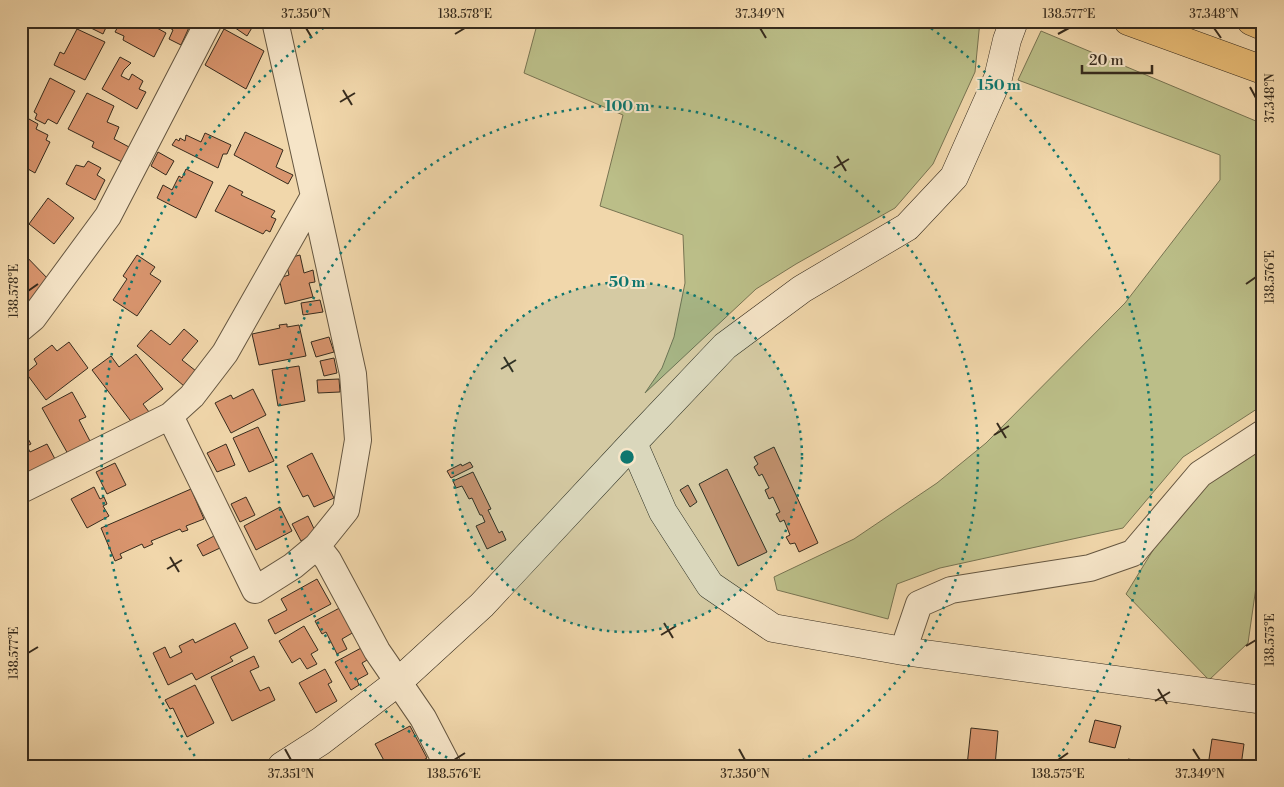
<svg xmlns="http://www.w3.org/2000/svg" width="1284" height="787" font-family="'Libre Bodoni',serif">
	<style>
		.green { fill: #bbbe88; stroke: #787452 }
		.building { fill: #d9956e; stroke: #362b1d }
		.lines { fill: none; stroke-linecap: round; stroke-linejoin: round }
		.street-casing { stroke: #655640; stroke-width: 28 }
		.secondary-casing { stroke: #362b1d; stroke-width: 29 }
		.highway-casing { stroke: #362b1d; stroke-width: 29 }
		.street { stroke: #f6e5c8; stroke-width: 26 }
		.secondary { stroke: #f6e5c8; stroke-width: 28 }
		.highway { stroke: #e8bc76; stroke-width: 28 }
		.ticks { fill: none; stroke: #362b1d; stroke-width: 2 }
		.ring { fill: none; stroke: #0f766e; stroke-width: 2.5; stroke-dasharray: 2.5 5 }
		.centre { fill: #0f766e; stroke: #f6e5c8; stroke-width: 2.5 }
		.ring-label { font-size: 15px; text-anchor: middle; font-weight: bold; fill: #0f766e; stroke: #f6e5c8; stroke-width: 4; stroke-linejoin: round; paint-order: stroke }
		.neatline { fill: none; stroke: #362b1d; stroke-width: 2 }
		.ticks-label { font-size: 12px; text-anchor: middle; fill: #362b1d }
	</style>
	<rect width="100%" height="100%" fill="#f1d7ab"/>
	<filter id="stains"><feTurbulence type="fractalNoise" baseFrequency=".004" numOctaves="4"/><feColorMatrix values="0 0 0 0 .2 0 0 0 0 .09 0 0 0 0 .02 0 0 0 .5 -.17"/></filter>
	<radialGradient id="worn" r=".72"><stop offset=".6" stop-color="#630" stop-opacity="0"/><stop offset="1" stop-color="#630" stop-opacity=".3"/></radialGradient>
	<path class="green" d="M538,21H980L975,72L933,164L895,208L796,264L756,289L645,393L662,368L674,337L685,283L683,235L600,206L623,115L524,73Z
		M1041,31L1263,124V405L1183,457L1123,528L940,568L897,584L888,619L777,590L774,577L854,539L937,483L986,443L1125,303L1220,180V155L1018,80Z
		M1263,433V538L1248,643L1209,680L1126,594L1200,474Z"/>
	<path class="building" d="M77,21H109L103,34Z
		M121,21H144L149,24L151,21H155L160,24L157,28L166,33L154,57L123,40L124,36L115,32Z
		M173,21H192L181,45L169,39L173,30L170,28Z
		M225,21H256L247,36Z
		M77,29L105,42L85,80L54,65L60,52L64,54Z
		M224,29L264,51L246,89L205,65Z
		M120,57L131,63L124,70L121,76L129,80L132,74L143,81L139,89L146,92L137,109L102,89Z
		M50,78L75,91L57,124L48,119L45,124L35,119L37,114L34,112Z
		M87,93L114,106L107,122L119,127L114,139L129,147L122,162L92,147L94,142L68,129Z
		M29,119L38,124L36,129L48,135L46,140L50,142L35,173L21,165V122L26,123Z
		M245,132L283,150L276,167L293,175L288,184L234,155Z
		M205,133L231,145L227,154H223L218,168L172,145L176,139L179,141L180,138L185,141L186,135L201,142Z
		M158,152L174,161L166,175L151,166Z
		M88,161L101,168L97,175L105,180L95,200L66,184L76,165L84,167Z
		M186,169L213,182L196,218L157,198L163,185L172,190L179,176L182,178Z
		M229,185L243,192L241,195L275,211L271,217L276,219L270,232L266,230L263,234L215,211Z
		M48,198L74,218L54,244L29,224Z
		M21,251L51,282L30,302L21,293Z
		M137,255L155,267L150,274L161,281L137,316L113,300L127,279L123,276Z
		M300,255L304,273L313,270L315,282L309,283L313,297L285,304L279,278L289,275L285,259Z
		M320,300L323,312L303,315L301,303Z
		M287,324V327L299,325L306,356L259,365L252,334L280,328L279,325Z
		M184,329L198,341L182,360L196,371L184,386L137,346L151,330L170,345Z
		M329,337L334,352L316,357L311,342Z
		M69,342L88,368L46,400L26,373L37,364L34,359L52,345L57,351Z
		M136,354L163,389L143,404L149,412L133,424L92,370L111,356L119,367Z
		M334,358L337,373L324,376L320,361Z
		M299,366L305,401L278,406L272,370Z
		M339,379L340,392L318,393L317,380Z
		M253,389L266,415L231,433L215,403L231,395L233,399Z
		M72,392L86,417L79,420L90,441L68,454L42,408Z
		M258,427L274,461L249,472L233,438Z
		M21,428H22L31,444L27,446L30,452L47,444L55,459L21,477Z
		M226,444L235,465L217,472L207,453Z
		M774,447L818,543L799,552L795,543L790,544L786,537L790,535L784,520L780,522L776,514L780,512L773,497L769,499L765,490L769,488L762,474L759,476L754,467L758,464L754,457Z
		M312,453L334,498L314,507L308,495L303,497L287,466Z
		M470,462L473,467L451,478L447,471L461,464L462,466Z
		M115,463L126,485L107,494L96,472Z
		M727,469L767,552L738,566L699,484Z
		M473,472L491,509L488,510L499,533L502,531L506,540L487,549L476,526L485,522L482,515H480L472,498L469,499L462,486L456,488L453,481Z
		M688,485L697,502L690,507L680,490Z
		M94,487L100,499L104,497L107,504L103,506L109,516L87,528L71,499Z
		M191,489L204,519L186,526L188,530L182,532L180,529L151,541L153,544L144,548L142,544L120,554L122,558L115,561L101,528Z
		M246,497L255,515L240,522L231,504Z
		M280,507L292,531L256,550L244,526Z
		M308,516L316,533L301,541L292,524Z
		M214,536L220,548L203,556L197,545Z
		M317,579L331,604L275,634L268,620L287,610L281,599Z
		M349,603L354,632L342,639L347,649L337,654L326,632L322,634L315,621Z
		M235,623L248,648L230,657L233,661L196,680L192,673L168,685L153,653L165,647L170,658L182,652L179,646L193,639L195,643Z
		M304,626L318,650L311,654L317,664L307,669L300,658L292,663L279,641Z
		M363,647L369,659L362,663L368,674L357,680L359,685L351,690L335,662Z
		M254,656L259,667L250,671L260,691L269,687L275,700L232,721L211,677Z
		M325,669L332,682L328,684L337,701L316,713L299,683Z
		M195,685L214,723L187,737L173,708L170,709L165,700Z
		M1095,720L1121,726L1115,748L1089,742Z
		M410,726L427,758L420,762L422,766H387L375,744Z
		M971,728L998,731L995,766H967Z
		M1212,739L1244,744L1241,766H1208Z
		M1128,759L1156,764V766H1105L1106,760L1127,763Z"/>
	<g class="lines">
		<g class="street-casing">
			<path id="street" d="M21,328L33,318L108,216L209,21
				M170,416L255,590L293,566L317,546L346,510L358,440L353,374L314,196L275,21
				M21,490L170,416L192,396L225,353L314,196
				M317,546L328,560L377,651L423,718L448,766
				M903,651L919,604L951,590L1090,568L1133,553L1200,474L1263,433"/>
		</g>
		<g class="secondary-casing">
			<path id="secondary" d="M633,443L663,512L710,585L773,628L903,651L1263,700
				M282,766L321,741L398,682L482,605L633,443L725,346L802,289L907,227L954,177L998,78L1007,40L1014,21"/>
		</g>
		<g class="highway-casing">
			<path id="highway" d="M1128,21L1263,70
				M1251,21L1263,26"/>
		</g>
		<use href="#street" class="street"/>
		<use href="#secondary" class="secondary"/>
		<use href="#highway" class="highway"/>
	</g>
	<path class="ticks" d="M306,28L312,38M760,28L766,38M1214,28L1221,38M455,34L465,28M1058,34L1069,28M1250,87L1256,98M343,90L352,105M340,102L355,93M837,156L846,171M834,168L849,159M1246,284L1256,277M28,291L38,284M504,357L513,372M501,369L516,360M997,423L1006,438M994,435L1009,426M170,557L179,572M167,569L182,560M664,623L673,638M661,635L676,626M1246,646L1256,640M28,653L38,647M1158,689L1167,704M1155,701L1170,692M285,749L291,760M739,749L745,760M1193,749L1200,760M454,760L465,753M1058,760L1068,753"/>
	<circle cx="627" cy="457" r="175" fill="#0f766e" fill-opacity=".12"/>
	<g class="ring">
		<circle cx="627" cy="457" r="175"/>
		<path d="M460 765A351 351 0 1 1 794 765"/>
		<path d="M199 762A526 526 0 0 1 329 24M925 24A526 526 0 0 1 1055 762"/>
	</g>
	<circle cx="627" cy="457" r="8" class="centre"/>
	<g class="ring-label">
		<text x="999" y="90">150 m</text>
		<text x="627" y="111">100 m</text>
		<text x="627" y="287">50 m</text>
	</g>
	<rect width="1284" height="787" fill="none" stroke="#f1d7ab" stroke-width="55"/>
	<path d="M1082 65v8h70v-8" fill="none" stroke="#362b1d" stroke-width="2.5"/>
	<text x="1089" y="65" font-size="15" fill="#362b1d" stroke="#f6e5c8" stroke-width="4" paint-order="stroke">20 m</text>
	<rect x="28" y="28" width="1228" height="732" class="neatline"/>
	<g class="ticks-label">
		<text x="306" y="18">37.350°N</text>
		<text x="465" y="18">138.578°E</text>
		<text x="760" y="18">37.349°N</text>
		<text x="1069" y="18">138.577°E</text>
		<text x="1214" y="18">37.348°N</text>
		<text transform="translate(1270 98) rotate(-90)" y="4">37.348°N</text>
		<text transform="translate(1270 277) rotate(-90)" y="4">138.576°E</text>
		<text transform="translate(14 291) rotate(-90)" y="4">138.578°E</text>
		<text transform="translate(1270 640) rotate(-90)" y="4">138.575°E</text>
		<text transform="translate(14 653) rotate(-90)" y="4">138.577°E</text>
		<text x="291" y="778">37.351°N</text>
		<text x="454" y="778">138.576°E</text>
		<text x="745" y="778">37.350°N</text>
		<text x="1058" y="778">138.575°E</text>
		<text x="1200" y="778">37.349°N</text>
	</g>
	<rect width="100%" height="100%" filter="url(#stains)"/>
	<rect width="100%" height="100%" fill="url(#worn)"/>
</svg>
